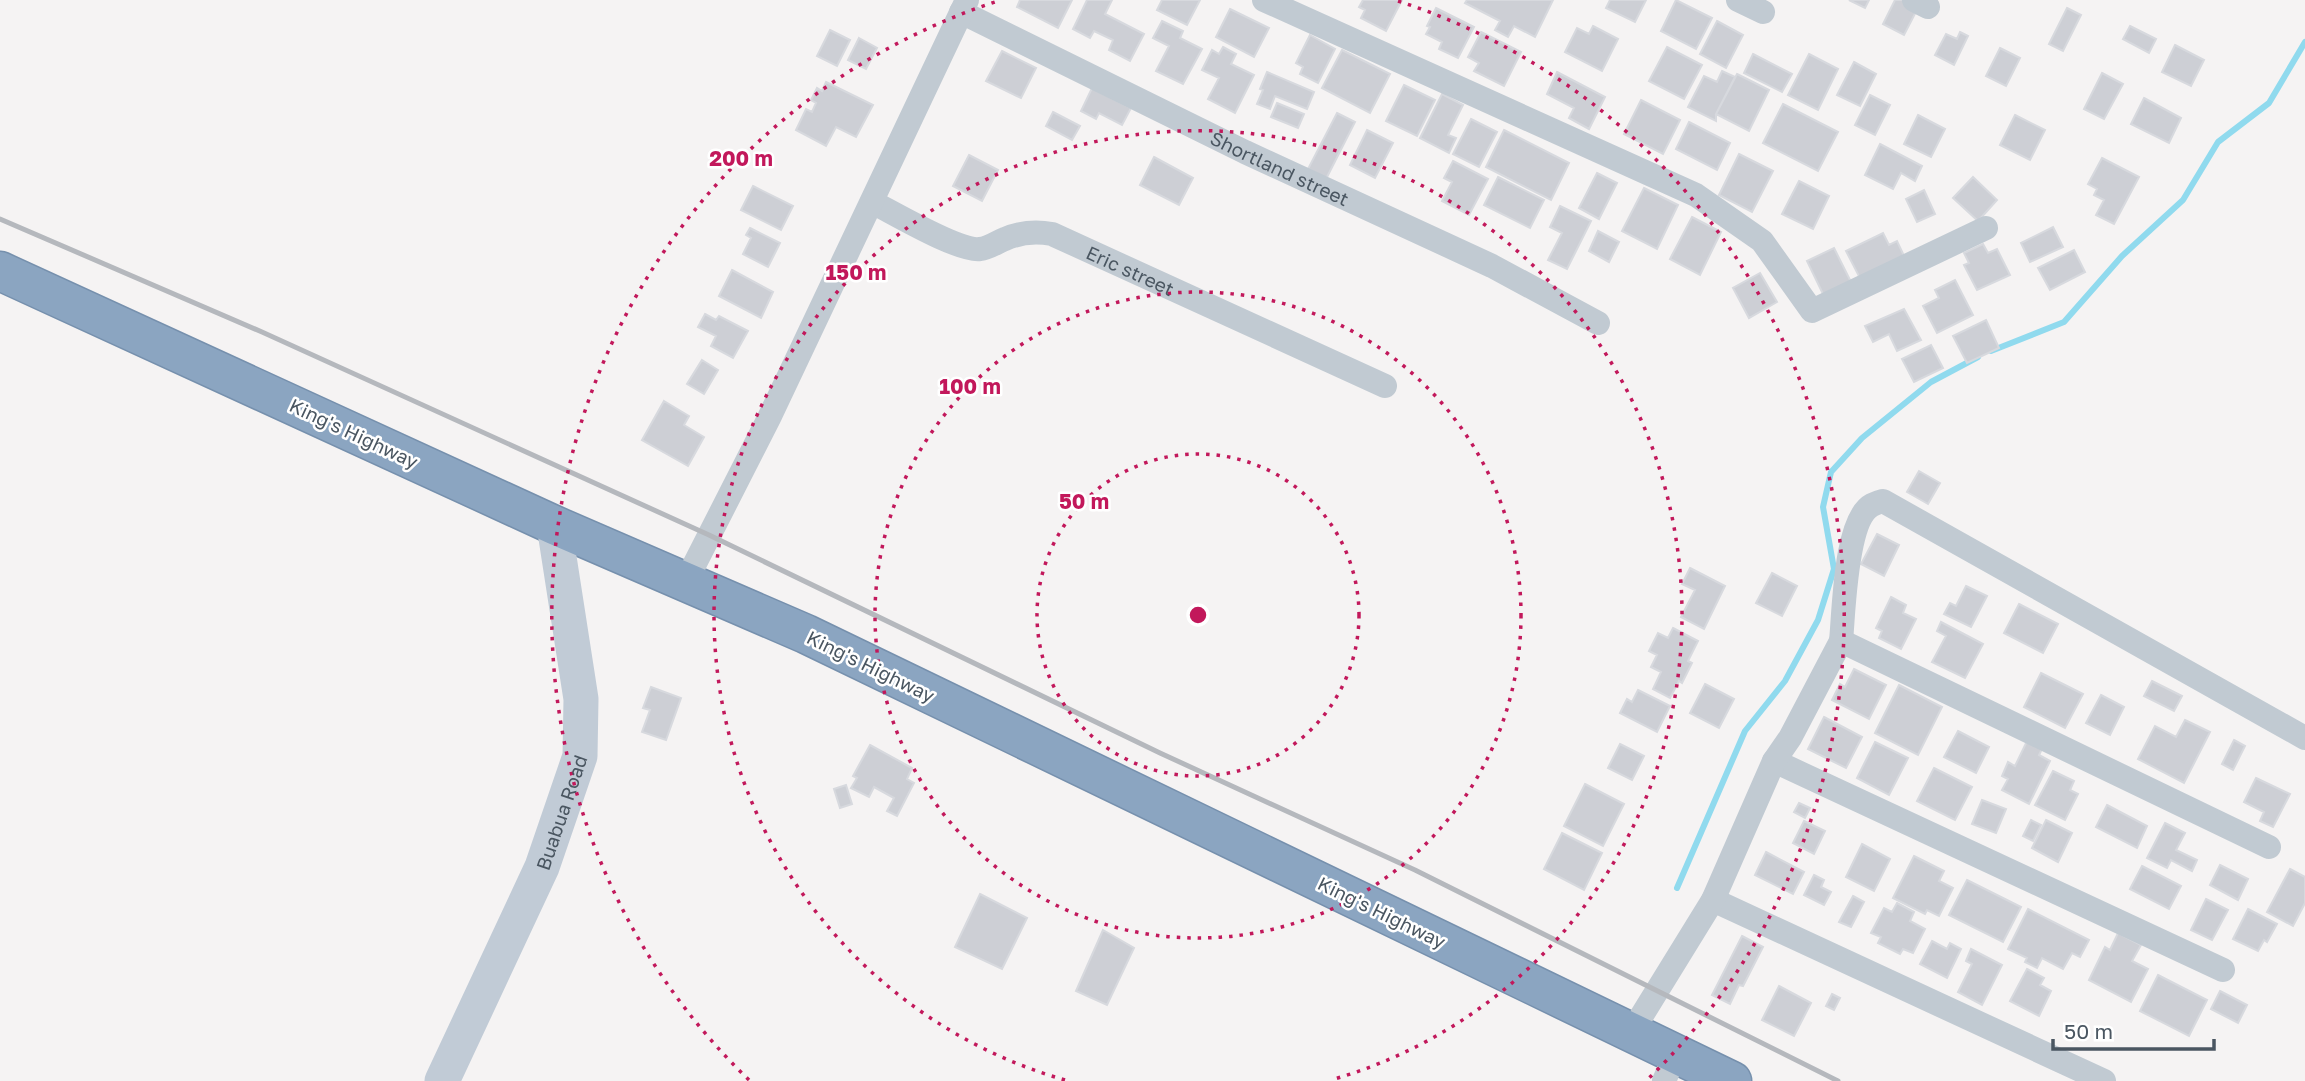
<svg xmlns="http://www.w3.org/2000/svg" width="2305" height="1081" font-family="'Golos Text',sans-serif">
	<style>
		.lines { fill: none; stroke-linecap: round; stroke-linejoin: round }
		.stream { stroke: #90daee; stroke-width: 6 }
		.building { fill: #cdcfd5; stroke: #d7d9de; stroke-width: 2 }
		.highway-casing { stroke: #7690ad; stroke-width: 41 }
		.street { stroke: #c1cad2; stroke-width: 24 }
		.secondary { stroke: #c1cbd6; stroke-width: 35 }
		.highway { stroke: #8ba5c1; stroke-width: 38 }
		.rail { stroke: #b5b8bd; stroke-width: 5 }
		.ring { fill: none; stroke: #c2185b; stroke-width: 3.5; stroke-dasharray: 3.5 7 }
		.labels { text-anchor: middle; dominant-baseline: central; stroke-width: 5; stroke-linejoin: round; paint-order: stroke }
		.street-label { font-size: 19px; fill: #4a5661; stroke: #fff }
		.centre { fill: #c2185b; stroke: #fff; stroke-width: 3.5 }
		.ring-label { font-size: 21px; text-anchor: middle; font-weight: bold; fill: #c2185b; stroke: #fff; stroke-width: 5; stroke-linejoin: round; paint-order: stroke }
	</style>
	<rect width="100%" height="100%" fill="#f5f3f3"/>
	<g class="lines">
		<path class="stream" d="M1991,351L2064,322L2122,256L2183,200L2218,142L2269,103L2305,42
			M1677,888L1745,731L1785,681L1818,620L1834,569L1823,507L1831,472L1862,438L1931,382L1978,357"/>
	</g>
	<path class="building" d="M1020,0H1072L1058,28L1017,7Z
		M1087,0H1112L1105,14L1144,34L1130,61L1109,50L1113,40L1094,31L1090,38L1073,29Z
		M1162,0H1200L1187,25L1157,10Z
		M1363,0H1402L1386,31L1361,18L1365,10L1359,7Z
		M1467,0H1553L1535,37L1514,26L1508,37L1495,30L1500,21L1465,3Z
		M1610,0H1646L1635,22L1606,8Z
		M1676,0L1712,18L1696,49L1661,31Z
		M1849,0H1869L1865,8Z
		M1895,0H1908L1919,6L1904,35L1883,24Z
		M1436,8L1474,27L1458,58L1439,49L1442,42L1426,34L1430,27L1427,26Z
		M2067,8L2081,15L2063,51L2049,44Z
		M1230,9L1269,28L1254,57L1216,37Z
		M1162,21L1183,31L1180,38L1202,49L1183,84L1156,71L1169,46L1153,38Z
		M1717,21L1743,35L1726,68L1700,54Z
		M1593,26L1618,39L1602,71L1565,52L1577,28L1589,34Z
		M2130,26L2156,39L2149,53L2123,39Z
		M830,30L850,40L837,66L817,56Z
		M1481,32L1521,52L1504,86L1474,71L1479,63L1468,57Z
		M1960,32L1968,36L1954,65L1935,55L1946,34L1957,39Z
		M1310,35L1335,49L1318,83L1300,74L1303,67L1296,63Z
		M859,38L877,48L866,69L848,60Z
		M2175,45L2204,60L2191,86L2162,72Z
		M1223,47L1236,54L1231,64L1254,75L1235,113L1208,99L1219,78L1202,70L1212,50L1219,54Z
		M1667,47L1702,65L1684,99L1649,81Z
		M2000,48L2020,58L2006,86L1986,76Z
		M1342,50L1390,74L1370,113L1322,88Z
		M1002,51L1036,68L1021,98L986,81Z
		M1753,54L1792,74L1782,92L1744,73Z
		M1809,54L1838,69L1818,110L1788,95Z
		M1854,62L1876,74L1860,106L1837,95Z
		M1722,71L1735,77L1716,114V121L1688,107L1704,76L1717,82Z
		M1267,72L1314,92L1307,109L1275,96L1270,109L1257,104L1263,90L1260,89Z
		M1557,72L1605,97L1589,129L1569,118L1574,108L1547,94Z
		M2102,73L2123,84L2104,119L2084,109Z
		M1737,74L1769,90L1749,131L1716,114Z
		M826,82L873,105L856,137L836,127L826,146L796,130L806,109L812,112L816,103L811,100L817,88L822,91Z
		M1404,85L1435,100L1417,136L1386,121Z
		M1092,88L1131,108L1122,125L1099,113L1096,119L1081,111Z
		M1442,94L1463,105L1448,135L1456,138L1449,153L1420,138Z
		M1870,95L1890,105L1875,135L1855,125Z
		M2144,98L2181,118L2169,143L2131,124Z
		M1641,100L1680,120L1663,154L1624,134Z
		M1277,103L1304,114L1298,128L1271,117Z
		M1783,104L1838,132L1818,171L1763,143Z
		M1053,112L1080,126L1072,140L1046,126Z
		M1337,113L1355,122L1326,179L1308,169Z
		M1918,115L1945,129L1931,157L1904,144Z
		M2015,115L2045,130L2030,160L2000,145Z
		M1471,119L1497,132L1479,167L1453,154Z
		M1689,122L1730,143L1717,170L1676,149Z
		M1367,130L1393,143L1375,178L1350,165Z
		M1504,130L1569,163L1551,200L1486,167Z
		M1880,144L1922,166L1915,181L1901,173L1893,189L1865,175Z
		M1739,154L1773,171L1752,212L1719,195Z
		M969,155L998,170L982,201L953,186Z
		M1154,157L1193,178L1179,205L1140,185Z
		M2102,158L2139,177L2114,224L2096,215L2104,200L2094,195L2097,189L2088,184Z
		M1453,161L1488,179L1469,215L1442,201L1452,182L1444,178Z
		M1597,173L1617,183L1599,219L1579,208Z
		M1498,177L1544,200L1530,228L1484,205Z
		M1973,177L1997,200L1978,221L1953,198Z
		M1799,181L1829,196L1813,229L1782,214Z
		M753,186L793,206L781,230L741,210Z
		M1644,188L1678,205L1657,249L1622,231Z
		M1924,190L1935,214L1917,222L1906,199Z
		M1560,206L1591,221L1567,269L1548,260L1562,233L1550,227Z
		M1692,217L1721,232L1700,275L1670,259Z
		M2053,227L2063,247L2030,262L2021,243Z
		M750,228L780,243L768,267L743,254L751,238L746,235Z
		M1598,231L1619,242L1609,262L1589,251Z
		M1883,233L1889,245L1897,241L1906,260L1862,282L1846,251Z
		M1983,244L1988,253L1997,249L2010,275L1977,290L1964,265L1969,263L1964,253Z
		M1834,248L1858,296L1823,294L1807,261Z
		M2074,250L2085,272L2050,290L2038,268Z
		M732,270L773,292L761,318L719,296Z
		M1760,273L1777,302L1749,318L1733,288Z
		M1955,280L1973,315L1937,333L1923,306L1939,298L1935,290Z
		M1904,309L1921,340L1897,351L1889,334L1873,342L1865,326Z
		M705,314L716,320L719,316L748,331L733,358L711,346L716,336L698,327Z
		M1986,320L1999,348L1967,363L1953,336Z
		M1931,345L1943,368L1914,382L1902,359Z
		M702,360L718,370L704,394L687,384Z
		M664,401L689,416L684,425L704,437L688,466L642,440Z
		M1919,471L1940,483L1928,504L1907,492Z
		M1877,534L1899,545L1884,576L1861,564Z
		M1690,568L1725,586L1704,629L1681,617L1695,590L1682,584Z
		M1772,573L1797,586L1782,616L1756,603Z
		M1966,586L1987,596L1971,627L1944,614L1950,603L1956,606Z
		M1891,597L1906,605L1903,613L1916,619L1901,649L1879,638L1882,631L1876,628Z
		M2019,604L2058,624L2043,653L2004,633Z
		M1941,622L1983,644L1965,678L1932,662L1946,636L1937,631Z
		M1673,628L1698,641L1688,661L1692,663L1682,683L1679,681L1670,698L1653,689L1661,672L1651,667L1657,655L1649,651L1658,633L1668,638Z
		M1854,669L1886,685L1869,719L1832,700L1840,684L1845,687Z
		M2041,673L2083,694L2065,728L2024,707Z
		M2152,681L2182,696L2174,711L2144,696Z
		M1705,684L1734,699L1719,728L1690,713Z
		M1899,685L1942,707L1918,755L1875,733Z
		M651,687L681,698L666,740L642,732L650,710L643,708Z
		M1638,690L1670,706L1657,732L1620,713L1627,699L1632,702Z
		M2101,695L2124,707L2110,735L2086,723Z
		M1824,717L1862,737L1846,768L1808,749Z
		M2185,720L2210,732L2184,783L2138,759L2155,726L2176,737Z
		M1958,731L1989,747L1976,773L1944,757Z
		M2234,740L2245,746L2233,770L2222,764Z
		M2027,741L2042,749L2039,755L2050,761L2029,804L2002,790L2008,779L2002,776L2008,762L2015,766Z
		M1875,742L1908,758L1889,795L1857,778Z
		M1620,744L1644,756L1632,780L1608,768Z
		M870,745L912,768L907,779L914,783L897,816L887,811L894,798L874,787L869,797L851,788L857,778L853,776Z
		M1934,768L1972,787L1955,820L1917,801Z
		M2053,771L2074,781L2070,790L2078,794L2065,820L2035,805Z
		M2256,778L2290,794L2273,827L2260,821L2264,812L2244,802Z
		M1585,784L1624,804L1603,846L1564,826Z
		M846,785L852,804L840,808L834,789Z
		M1982,800L2006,809L1996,833L1972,824Z
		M1799,803L1810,808L1805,818L1794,812Z
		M2107,805L2147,826L2137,848L2096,827Z
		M2031,820L2041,825L2033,841L2023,836Z
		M2046,820L2072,833L2058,862L2032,848Z
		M1804,821L1825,831L1814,854L1793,843Z
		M2165,823L2185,833L2176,850L2197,860L2192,871L2171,860L2167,868L2147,858Z
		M1562,833L1602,853L1584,890L1544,869Z
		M1862,844L1890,859L1874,891L1846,877Z
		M1766,852L1804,872L1793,894L1755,875Z
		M1914,856L1944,871L1939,881L1953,888L1939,916L1927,910L1925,914L1893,898Z
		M2220,865L2248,879L2238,900L2210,885Z
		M2142,866L2181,886L2169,909L2130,889Z
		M2290,869L2305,877V903L2293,926L2267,912Z
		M1814,875L1824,880L1821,887L1831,892L1824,905L1804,895Z
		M1967,880L2021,907L2003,942L1949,915Z
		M980,894L1027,918L1002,969L955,947Z
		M1853,896L1864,902L1851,927L1839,922Z
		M2206,899L2228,910L2212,940L2191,930Z
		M1897,903L1914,912L1910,921L1925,929L1913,953L1903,949L1900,954L1878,943L1881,937L1871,933L1884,908L1892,912Z
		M2028,909L2089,940L2080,957L2072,953L2063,969L2042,958L2037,968L2025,962L2027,958L2008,949Z
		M2248,909L2277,924L2267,942L2264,940L2258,951L2233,939Z
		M1103,930L1134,948L1107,1005L1076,991Z
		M2118,933L2141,945L2132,961L2148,969L2131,1002L2089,980L2105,947L2110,950Z
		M1742,936L1763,947L1743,986L1739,985L1730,1004L1712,995Z
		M1932,941L1947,949L1950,943L1961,949L1947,978L1920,964Z
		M1971,949L2002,965L1982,1005L1958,992L1972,964L1966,961Z
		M2027,969L2044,978L2040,985L2051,991L2039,1016L2010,1001Z
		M2158,975L2207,1000L2189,1036L2140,1011Z
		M1779,986L1811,1003L1794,1036L1762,1020Z
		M2220,991L2247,1005L2238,1023L2211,1009Z
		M1832,994L1840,998L1834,1010L1826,1006Z"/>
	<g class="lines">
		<g class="highway-casing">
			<path id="highway" d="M0,271L554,525L806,634L1732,1081"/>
		</g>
		<g class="street">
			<path d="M1264,0L1696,195L1762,241L1812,311L1986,228"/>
			<path d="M1738,0L1763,12"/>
			<path d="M1914,0L1928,7"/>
			<path id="s1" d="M961,12L1245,152L1492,266L1598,323"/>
			<path id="s2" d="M872,202C894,213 959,252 980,249C989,248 997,242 1005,239C1021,232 1036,231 1052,234L1385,386"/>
			<path d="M685,583L769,418L967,0"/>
			<path d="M1841,641C1844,612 1845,519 1872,505C1876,503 1879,502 1883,501L2305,738"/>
			<path d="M1774,761L2223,970"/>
			<path d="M1713,900L2104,1081"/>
			<path d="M1631,1033L1713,900L1774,761L1790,738L1841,641L2269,847"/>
			<path d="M1664,1081L1676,1053"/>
		</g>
		<path class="secondary" id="s3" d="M442,1081L542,867L580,756L581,699L554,525"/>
		<use href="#highway" class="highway"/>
		<path class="rail" d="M0,219L262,332L709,535L1160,753L1415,870L1838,1081"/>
	</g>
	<g class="ring">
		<circle cx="1198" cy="615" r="161"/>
		<circle cx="1198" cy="615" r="323"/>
		<path d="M1065 1080A484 484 0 1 1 1331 1080"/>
		<path d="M749 1080A646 646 0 0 1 998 1M1398 1A646 646 0 0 1 1647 1080"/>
	</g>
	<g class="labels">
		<g class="street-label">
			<text stroke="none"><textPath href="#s1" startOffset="355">Shortland street</textPath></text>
			<text stroke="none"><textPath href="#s2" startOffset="280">Eric street</textPath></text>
			<text transform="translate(354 433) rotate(25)">King's Highway</text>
			<text transform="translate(871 666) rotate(26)">King's Highway</text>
			<text stroke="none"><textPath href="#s3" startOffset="294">Buabua Road</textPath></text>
			<text transform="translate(1382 912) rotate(26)">King's Highway</text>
		</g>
	</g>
	<circle cx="1198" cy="615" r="10" class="centre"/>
	<g class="ring-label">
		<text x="741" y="166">200 m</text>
		<text x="856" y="280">150 m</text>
		<text x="970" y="394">100 m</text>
		<text x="1084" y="509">50 m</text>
	</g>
	<path d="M2053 1039v10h161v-10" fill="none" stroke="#4a5661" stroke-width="3.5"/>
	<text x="2064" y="1039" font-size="21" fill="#4a5661" stroke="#ffffff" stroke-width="5" paint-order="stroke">50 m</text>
</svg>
